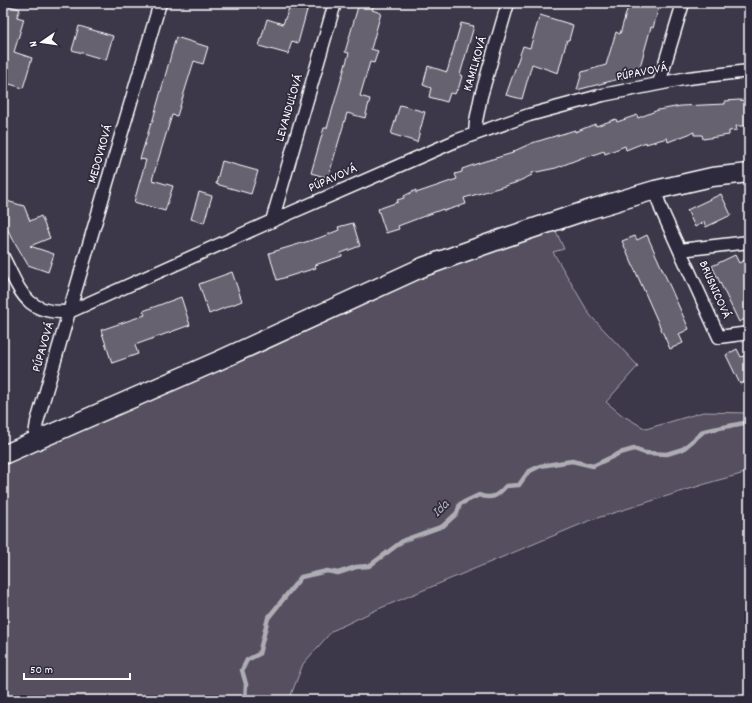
<svg xmlns="http://www.w3.org/2000/svg" width="752" height="703" font-family="Dekko,sans-serif">
	<style>
		.green { fill: #555060; stroke: #aaa8b0 }
		.lines { fill: none; stroke-linecap: round; stroke-linejoin: round }
		.stream { stroke: #afadb4; stroke-width: 4.5 }
		.building { fill: #666270; stroke: #fff }
		.street-casing { stroke: #fff; stroke-width: 15 }
		.secondary-casing { stroke: #fff; stroke-width: 21 }
		.street { stroke: #2f2a3d; stroke-width: 12 }
		.secondary { stroke: #2f2a3d; stroke-width: 18 }
		.labels { text-anchor: middle; dominant-baseline: central; stroke-width: 3.5; stroke-linejoin: round; paint-order: stroke }
		.street-label { font-size: 13px; fill: #fff; stroke: #2f2a3d }
		.water-label { font-size: 14px; font-style: italic; fill: #b5b4ba; stroke: #2f2a3d }
	</style>
	<rect width="100%" height="100%" fill="#3c3749"/>
	<filter id="ink" filterUnits="userSpaceOnUse"><feTurbulence type="fractalNoise" baseFrequency=".025" numOctaves="2"/><feDisplacementMap in="SourceGraphic" scale="8" xChannelSelector="R" yChannelSelector="G"/><feConvolveMatrix kernelMatrix="1 2 1 2 8 2 1 2 1" color-interpolation-filters="sRGB"/></filter>
	<g filter="url(#ink)">
		<path class="green" d="M555,229L564,249L553,252L590,315L638,366L606,402L622,415L646,429L703,412L749,413V472L715,481L591,520L376,610L332,631L303,664L289,700H3V465L412,280Z"/>
		<g class="lines">
			<path class="stream" d="M245,700L246,684L242,670L247,660L259,654L268,618L301,577L327,571L338,573L356,567L369,566L404,540L443,526L457,513L460,504L479,495C492,500 497,496 506,486L519,485L528,472L540,466L572,461L593,466L620,453L634,449L645,453L667,454L683,449L704,431L749,422"/>
		</g>
		<path class="building" d="M291,3H309L298,43L292,41L288,54L259,46L267,19L283,24Z
			M359,3H375L372,10L381,13L371,49L378,51L374,63L370,62L360,96L370,99L365,118L347,113L328,178L311,173L324,128H327L349,53L345,52Z
			M629,3H645L659,7L653,28L651,27L638,74L577,90L582,72L606,65L616,32L620,34Z
			M3,4L20,9L17,17L24,19L14,52L32,58L23,88L3,82Z
			M540,15L573,25L569,40H567L558,73L532,64L522,99L506,95L523,46L530,48Z
			M461,23L474,26L460,75L462,76L458,90L457,89L455,94L450,93L447,102L429,97L431,88L423,85L428,66L447,72Z
			M79,26L113,36L106,60L72,50Z
			M176,37L208,47L203,64L194,61L177,116L172,115L152,180L173,186L165,211L134,202L146,160L140,159L151,123H152Z
			M739,100L749,101V126H736L737,130L729,131V135L703,139L702,135H694V132L668,142L667,138L646,144V142L626,150L625,146L605,154L604,151L584,158V157L556,168L532,173V175L515,183L464,198L466,204L444,211L443,209L398,226L399,229L386,233L378,209L398,202L397,200L404,198V196L416,190V193L457,179L455,174L462,172V169L482,162L513,153L512,152L532,143L575,130V132L595,124L596,126L616,119L617,122L637,115L638,118L658,110L681,106L725,104V101Z
			M400,105L425,112L417,142L391,134Z
			M222,161L258,171L251,194L216,184Z
			M199,192L212,196L204,223L191,219Z
			M721,194L731,215L706,227L704,222L695,227L687,210Z
			M3,200L24,206L30,221L41,216L50,238L30,246L54,254L48,272L28,265L3,222Z
			M353,223L360,246L341,253L342,256L315,265L316,268L277,280L269,253L319,238L339,230L338,227Z
			M647,235L689,329L679,334L683,343L670,349L622,241L635,236L637,240Z
			M735,255L739,263L749,258V317L739,322L712,266Z
			M232,272L242,301L209,314L199,284Z
			M181,297L190,325L135,345L138,354L112,363L101,330L145,315L143,311Z
			M737,349L741,357L749,354V380L740,384L726,355Z"/>
		<g class="lines">
			<g class="street-casing">
				<path id="street" d="M659,83L683,3
					M475,134L476,121L481,96L508,3
					M655,190L661,209L719,337L749,333
					M272,221L335,3
					M680,250L749,242
					M3,257C21,292 25,314 69,312L160,3
					M34,441L37,422L69,312L272,221L458,140L529,115L603,95L688,78L749,71"/>
			</g>
			<g class="secondary-casing">
				<path id="secondary" d="M3,455L220,360L423,267L504,238L591,209L655,190L712,177L749,173"/>
			</g>
			<use href="#street" class="street"/>
			<use href="#secondary" class="secondary"/>
		</g>
	</g>
	<g class="labels">
		<g class="street-label">
			<text transform="translate(476 64) rotate(-74)">KAMILKOVÁ</text>
			<text transform="translate(642 73) rotate(-11)">PÚPAVOVÁ</text>
			<text transform="translate(290 108) rotate(-74)">LEVANDUĽOVÁ</text>
			<text transform="translate(101 154) rotate(-74)">MEDOVKOVÁ</text>
			<text transform="translate(333 179) rotate(-24)">PÚPAVOVÁ</text>
			<text transform="translate(714 290) rotate(66)">BRUSNICOVÁ</text>
			<text transform="translate(44 347) rotate(-74)">PÚPAVOVÁ</text>
		</g>
		<g class="water-label">
			<text transform="translate(441 509) rotate(-45)">Ida</text>
		</g>
	</g>
	<rect width="752" height="703" fill="none" stroke="#2f2a3d" stroke-width="16"/>
	<rect x="8" y="8" width="736" height="687" fill="none" stroke="#fff" stroke-width="1.5" filter="url(#ink)"/>
	<g transform="translate(42 42) rotate(257)" stroke="#2f2a3d" stroke-width="3" paint-order="stroke">
	<path d="M0-3L7 15L0 10L-7 15Z" fill="#ffffff"/>
	<text y="-6" font-size="11" font-weight="bold" text-anchor="middle" fill="#ffffff">N</text>
	</g>
	<path d="M24 673v6h106v-6" fill="none" stroke="#ffffff" stroke-width="2"/>
	<text x="30" y="673" font-size="12" fill="#ffffff" stroke="#2f2a3d" stroke-width="3" paint-order="stroke">50 m</text>
</svg>
